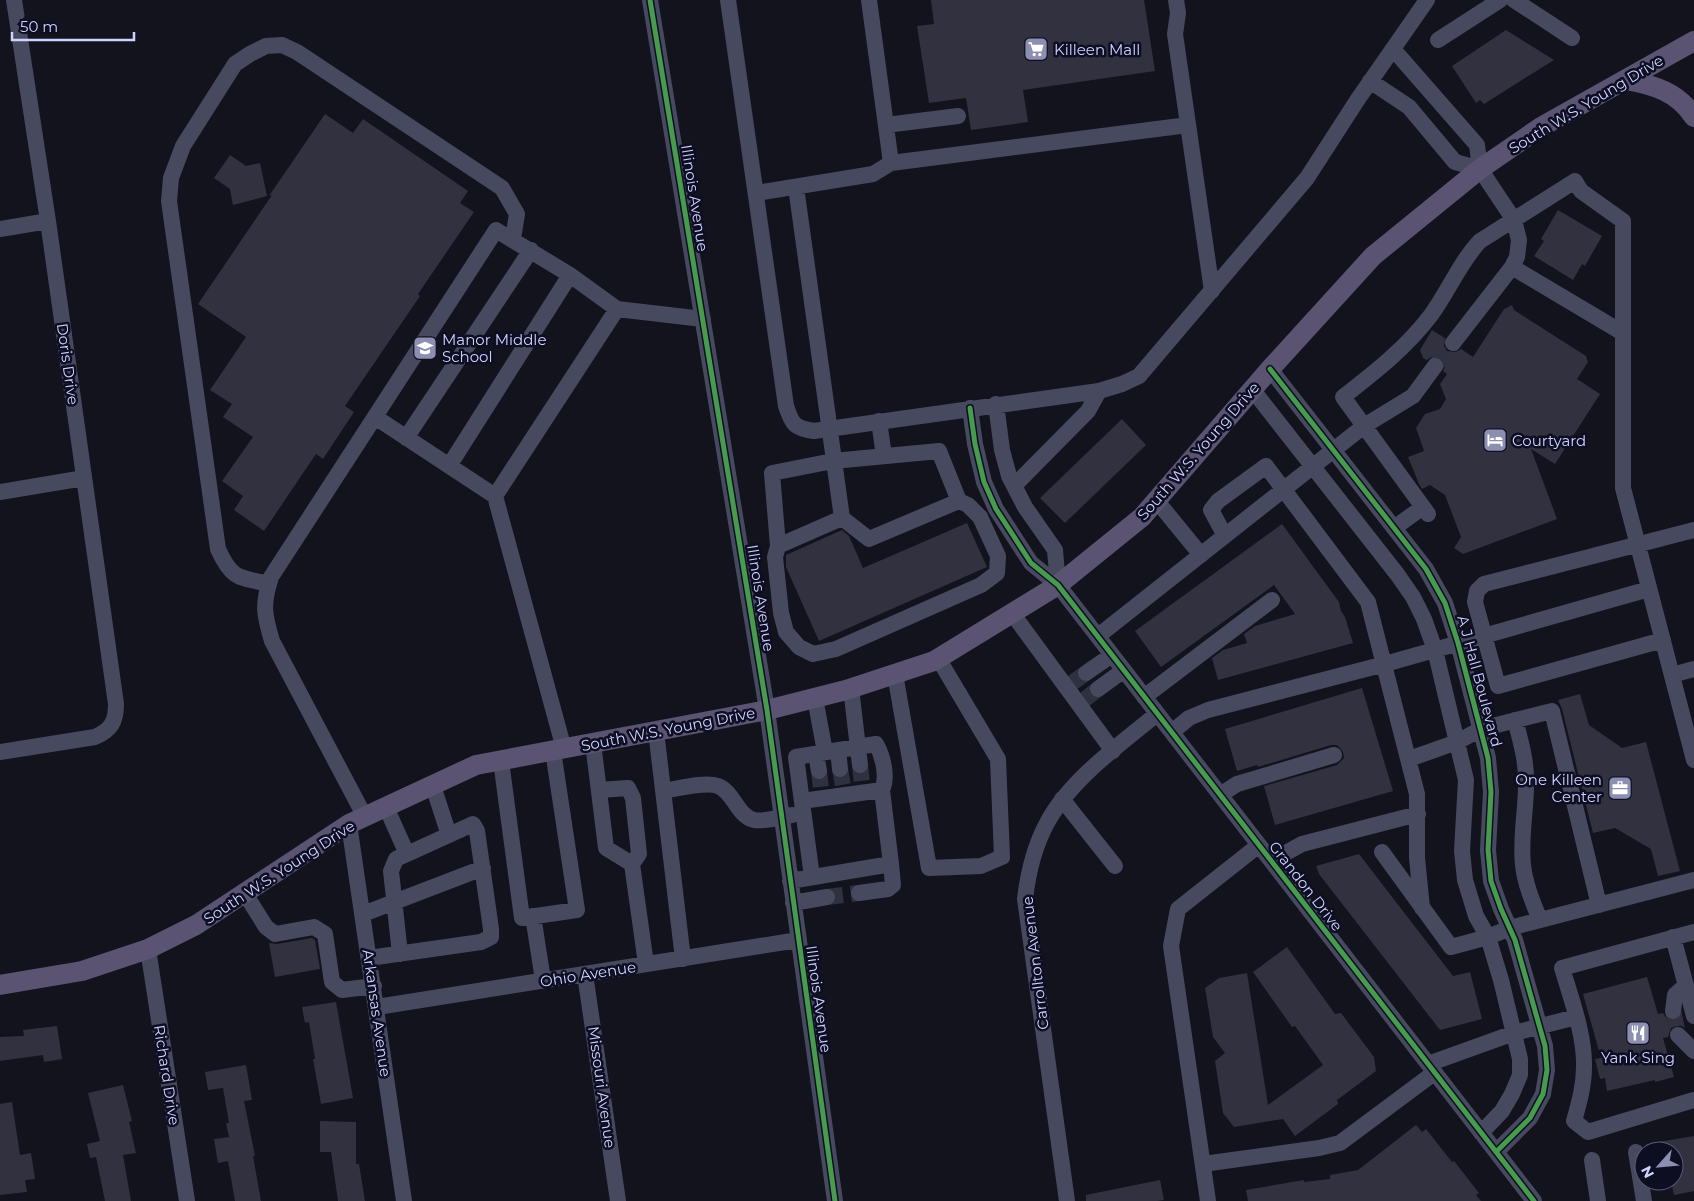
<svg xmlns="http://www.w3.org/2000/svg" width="1694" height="1201" font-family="Montserrat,sans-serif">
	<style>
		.building { fill: #313140 }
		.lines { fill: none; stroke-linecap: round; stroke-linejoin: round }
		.minor-tunnel { stroke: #2f3040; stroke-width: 16; stroke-dasharray: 16 8; stroke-linecap: butt }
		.minor { stroke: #474a5f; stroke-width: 16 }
		.major { stroke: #5a5472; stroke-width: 20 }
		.cycleway-casing { stroke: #0e0e23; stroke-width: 8 }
		.cycleway { stroke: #469c4c; stroke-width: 5 }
		.labels { text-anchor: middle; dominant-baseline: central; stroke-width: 5; stroke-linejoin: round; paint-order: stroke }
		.poi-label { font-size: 15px; fill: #cfd2ff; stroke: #0e0e23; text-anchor: start }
		.street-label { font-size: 15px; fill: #cfd2ff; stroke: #0e0e23 }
	</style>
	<rect width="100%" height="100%" fill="#13131e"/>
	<path class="building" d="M931,0H1144L1155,71L1023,90L1028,122L971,130L966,98L929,103L917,26L934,24Z
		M1506,30L1554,60L1484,104L1480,100L1476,103L1452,66Z
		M325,114L353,133L363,119L468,191L460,203L474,212L418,294L420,296L345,406L354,412L323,459L316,454L264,531L234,510L243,496L222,481L253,437L223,417L232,404L210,390L246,337L198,304L272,195L269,196Z
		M230,155L246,166L260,163L267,196L233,205L230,189L214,178Z
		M1558,210L1602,236L1585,266L1582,264L1573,280L1534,256L1544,241L1541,239Z
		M1512,305L1514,310L1586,356L1588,362L1577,379L1600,394L1555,464L1531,449L1557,519L1463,554L1454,548L1461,537L1445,495L1430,485L1422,489L1419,484L1408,457L1424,451L1416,428L1425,414L1440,409L1446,399L1440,384L1447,374L1443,371L1445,367L1444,362L1440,358L1436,356L1431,357L1427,360L1423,358L1420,350L1432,330L1445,338L1444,346L1447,351L1456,352L1461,349L1473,357L1504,309Z
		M1122,419L1146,445L1065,523L1040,498Z
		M967,523L987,567L819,641L786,567V555L842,530L849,536L863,568Z
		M1282,524L1339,602L1341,611L1345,617L1353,643L1218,680L1212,658L1223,650L1247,643L1244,634L1255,626L1295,614L1274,585L1161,667L1135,631Z
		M1362,688L1393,791L1275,825L1264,786L1337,765L1344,758L1343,752L1337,745H1331L1258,767L1257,765L1237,771L1225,729Z
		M1580,694L1589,725L1622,748L1646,742L1680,871L1658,876L1651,849L1615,828L1593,833L1562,709L1558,700Z
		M1359,854L1453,976L1470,972L1482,1019L1440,1030L1319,874L1316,866Z
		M312,938L315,940L320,969L275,977L269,943L277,944Z
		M1287,947L1335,1014L1341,1013L1374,1057L1376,1071L1337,1100L1338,1104L1295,1136L1283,1119L1234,1127L1223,1113L1215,1061L1225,1053L1213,1037L1205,988L1219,978L1247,973L1268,1105L1323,1065L1295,1026L1292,1027L1253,972Z
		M1647,977L1658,1014L1663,1013L1667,1019L1672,1021L1677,1020L1682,1016L1685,1028L1680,1025L1675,1026L1671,1028L1668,1037L1663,1038L1674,1077L1655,1082V1080L1607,1091L1605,1078L1600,1079L1595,1059L1601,1058L1583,994Z
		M336,1002L353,1098L321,1104L313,1059H315L309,1022L305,1023L302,1007Z
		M57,1026L62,1059L44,1062L43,1055L0,1061V1037L24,1036L23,1030Z
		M246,1065L252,1100L244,1101L255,1156H253L261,1201H235L228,1161L218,1163L214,1139L229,1137L226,1123H229L223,1088L208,1090L205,1072Z
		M123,1085L132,1121L129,1122L136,1153L123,1155L131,1201H105L96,1157L90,1158L87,1144L100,1141L88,1093Z
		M12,1102L20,1155L31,1153L35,1179L25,1180L27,1192L0,1195V1104Z
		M320,1121L356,1122V1164H359L365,1201H338L331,1152H320Z
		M1416,1125L1422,1132L1426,1129L1452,1162L1454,1161L1479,1193L1476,1195L1481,1201H1248L1246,1190L1304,1180V1182L1330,1179V1175L1358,1170Z
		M1694,1136V1191L1674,1195L1671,1181H1674V1151H1647L1646,1144Z
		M1160,1180L1164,1200L1157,1201H1086V1195Z"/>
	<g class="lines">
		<path class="minor-tunnel" d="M1435,366L1453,343
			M1072,683L1086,673
			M1084,700L1098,689
			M860,765L862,784
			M840,769L843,786
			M819,771L821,789
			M827,897L859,893
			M1673,1011L1678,1035"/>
		<path class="minor" d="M650,0L767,710L835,1201
			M728,0L786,406C792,424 794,428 814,431L1099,391L1122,384L1139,376L1307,178L1358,99L1427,0
			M869,0L891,163
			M1176,0L1178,13L1175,34L1212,291
			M1514,0L1572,38
			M1438,40L1500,0
			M1393,49L1477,145L1480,169L1514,220L1519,240L1517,257L1512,267L1453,343
			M1370,81L1409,107L1455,162L1480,169
			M886,125L958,116
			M796,187L842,518L869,539L959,501L939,451L833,461L772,473L778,546L775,557L781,613L786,632L799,647L813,654L836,649L981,585L997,573L998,556L980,517L968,505L959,501
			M756,193L873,174L891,163L1188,125
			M0,229L48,221
			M1512,267L1623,333
			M1270,369L1426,569L1445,603L1458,643L1488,758L1491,792L1488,850L1491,881L1501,909L1515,940L1545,1046L1547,1070L1543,1094L1530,1118L1496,1152
			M1252,389L1397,574L1413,597L1424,619L1435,650L1466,780L1462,851L1465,880L1476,916L1488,937L1501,980L1520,1059V1075L1512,1094L1502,1111L1481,1133
			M996,404L1002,450L1009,476L1025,507L1055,550L1058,585
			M970,408L975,444L984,482L996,509L1031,563L1058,585L1534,1201
			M375,417L495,496L564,749
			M879,421L884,456
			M406,438L531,250
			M449,466L570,275
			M1014,486L1088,411L1099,391
			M0,492L84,478
			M495,496L617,309
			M1156,500L1201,555
			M1428,514L1343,397C1375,372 1406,348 1431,315C1448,292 1460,262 1480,241L1575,181L1581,191L1623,221V488L1694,760
			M1394,528L1423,507
			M1225,536L1211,510L1218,501L1266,466L1368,602L1417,794V858L1422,908
			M778,546L842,518
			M269,584C239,577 232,580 218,549L169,201L171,178L183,146L235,64L250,54L266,46L282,45L297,52L502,188L517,214L513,239
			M1012,613L1113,751
			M1098,636L1364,426L1413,396L1435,366
			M1663,640L1498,686L1475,602L1477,591L1484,584L1694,530
			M1086,673L1112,655
			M895,674L929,868L981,866L1002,857L998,759L938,658
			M1672,675L1694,669
			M851,688L860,765
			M1098,689L1124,670
			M1144,697L1272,600
			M815,698L825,752
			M1515,720C1521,742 1527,763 1526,785C1526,812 1520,838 1523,865C1525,884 1533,903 1540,920
			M656,731L683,959
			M1172,732L1189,718L1208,710L1385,664L1649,589
			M593,743L606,848L632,864L646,964
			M838,750L840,769
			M0,752L95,737C111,730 116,722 116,704L48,221L14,0
			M816,754L819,771
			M1409,759L1457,742L1481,729L1552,711L1599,905
			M501,761L522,918L577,910L553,751
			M433,786L449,835
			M599,790L628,788L633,798L639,854L632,864
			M663,791C677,789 705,781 718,786C734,792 737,816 754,820C763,822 783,817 792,815
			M1220,795L1237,784L1334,755
			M1062,799L1115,866
			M802,801L882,790
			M386,807L407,854
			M365,817L272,641C264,614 262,605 271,577L496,230L570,275L617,309L703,319
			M349,824L404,1201
			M1382,852L1451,947L1488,937L1510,928L1694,880
			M1271,861L1302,844L1418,814
			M790,881L891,864L882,790C888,777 883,756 876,744L796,757L812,877
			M244,892L266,927L275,934L314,927L325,934L332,982L342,990L374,986
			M859,893L888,889L893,885L891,864
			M793,903L827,897
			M363,914L483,868
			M533,916L543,980
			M1694,932L1562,968C1571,998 1585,1036 1584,1067C1584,1086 1579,1103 1574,1121L1588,1132L1694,1100
			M1673,937L1694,1016
			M148,949L187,1201
			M369,958L481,942L491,937V929L477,831L473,824L396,859L391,871L400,954
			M585,974L618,1201
			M377,1007L798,940
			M1673,1011L1675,995L1686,985
			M1678,1035L1694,1051
			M1428,1064L1514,1033L1576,1017
			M1636,1152L1644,1201
			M1592,1160L1598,1201
			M1203,1164L1319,1148L1340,1143L1434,1073
			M1067,1201L1025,899C1028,873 1034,847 1047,823C1069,781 1120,744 1157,714
			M1208,1201L1171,946L1178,909L1259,845"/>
		<path class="major" d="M1626,80C1654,85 1678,92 1694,117
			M0,985L82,971L148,949L196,925L349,824L476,765L767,710L846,690L934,661L1058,585L1142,517L1270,369L1373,256L1480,169L1541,127L1694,41"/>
		<g class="cycleway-casing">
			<path id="cycleway" d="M650,0L767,710L835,1201
				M1270,369L1426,569L1445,603L1458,643L1488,758L1491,792L1488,850L1491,881L1501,909L1515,940L1545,1046L1547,1070L1543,1094L1530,1118L1496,1152
				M970,408L975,444L984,482L996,509L1031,563L1058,585L1534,1201"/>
		</g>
		<use href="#cycleway" class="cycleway"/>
	</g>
	<defs>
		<g id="supermarket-square" transform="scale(1.25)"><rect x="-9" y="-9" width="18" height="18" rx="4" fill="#8d8fb0" stroke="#0e0e23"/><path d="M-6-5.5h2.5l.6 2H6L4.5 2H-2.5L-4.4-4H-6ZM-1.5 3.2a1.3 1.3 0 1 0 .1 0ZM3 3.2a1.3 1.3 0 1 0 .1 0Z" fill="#fff"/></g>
		<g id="school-square" transform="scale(1.25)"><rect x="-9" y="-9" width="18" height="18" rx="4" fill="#8d8fb0" stroke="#0e0e23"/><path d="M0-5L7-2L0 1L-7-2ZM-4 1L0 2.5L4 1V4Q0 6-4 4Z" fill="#fff"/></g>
		<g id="hotel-square" transform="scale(1.25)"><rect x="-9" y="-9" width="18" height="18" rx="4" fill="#8d8fb0" stroke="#0e0e23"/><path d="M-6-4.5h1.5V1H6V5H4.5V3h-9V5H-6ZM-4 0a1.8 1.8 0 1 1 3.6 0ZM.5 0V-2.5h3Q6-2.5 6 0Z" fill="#fff"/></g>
		<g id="office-square" transform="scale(1.25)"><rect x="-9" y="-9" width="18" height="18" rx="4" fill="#8d8fb0" stroke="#0e0e23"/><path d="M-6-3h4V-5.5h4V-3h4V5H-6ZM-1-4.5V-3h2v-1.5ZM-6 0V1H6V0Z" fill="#fff"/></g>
		<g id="restaurant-square" transform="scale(1.25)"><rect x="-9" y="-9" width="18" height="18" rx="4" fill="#8d8fb0" stroke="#0e0e23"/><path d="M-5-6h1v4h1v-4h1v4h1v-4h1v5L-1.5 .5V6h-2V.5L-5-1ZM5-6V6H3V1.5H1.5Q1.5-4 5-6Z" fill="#fff"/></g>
	</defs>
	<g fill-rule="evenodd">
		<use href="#supermarket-square" x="1036" y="49"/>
		<use href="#school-square" x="425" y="348"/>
		<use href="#hotel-square" x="1495" y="440"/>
		<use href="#office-square" x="1620" y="788"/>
		<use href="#restaurant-square" x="1638" y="1033"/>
	</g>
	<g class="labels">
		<g class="poi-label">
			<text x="1054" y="49">Killeen Mall</text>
			<text x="442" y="339">Manor Middle<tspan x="442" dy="17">School</tspan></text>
			<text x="1512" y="440">Courtyard</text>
			<text x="1602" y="779" text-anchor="end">One Killeen<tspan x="1602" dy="17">Center</tspan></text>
			<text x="1638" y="1057" text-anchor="middle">Yank Sing</text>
		</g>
		<g class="street-label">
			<text transform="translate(1586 104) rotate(-31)">South W.S. Young Drive</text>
			<text transform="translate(695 198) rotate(81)">Illinois Avenue</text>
			<text transform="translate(68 364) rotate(82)">Doris Drive</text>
			<text transform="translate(1198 451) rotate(-49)">South W.S. Young Drive</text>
			<text transform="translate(761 598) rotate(81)">Illinois Avenue</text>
			<text transform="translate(1480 681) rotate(75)">A J Hall Boulevard</text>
			<text transform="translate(668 729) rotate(-11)">South W.S. Young Drive</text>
			<text transform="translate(279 872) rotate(-33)">South W.S. Young Drive</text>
			<text transform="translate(1306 886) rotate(52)">Grandon Drive</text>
			<text transform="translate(1035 963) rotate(-97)">Carrollton Avenue</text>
			<text transform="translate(588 974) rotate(-9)">Ohio Avenue</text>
			<text transform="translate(819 999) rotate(82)">Illinois Avenue</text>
			<text transform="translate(377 1013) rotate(82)">Arkansas Avenue</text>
			<text transform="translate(167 1075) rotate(81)">Richard Drive</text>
			<text transform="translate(602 1087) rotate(82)">Missouri Avenue</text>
		</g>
	</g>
	<g transform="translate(1659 1166) rotate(243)"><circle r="24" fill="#0e0e23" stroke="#5b5c7b"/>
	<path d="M0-4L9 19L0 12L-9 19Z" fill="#8d8fb0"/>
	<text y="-8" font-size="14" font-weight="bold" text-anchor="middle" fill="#cfd2ff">N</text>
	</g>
	<path d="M12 32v8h122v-8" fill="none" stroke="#cfd2ff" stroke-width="2.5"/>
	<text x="20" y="32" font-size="15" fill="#cfd2ff" stroke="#0e0e23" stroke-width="4" paint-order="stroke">50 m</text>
</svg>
